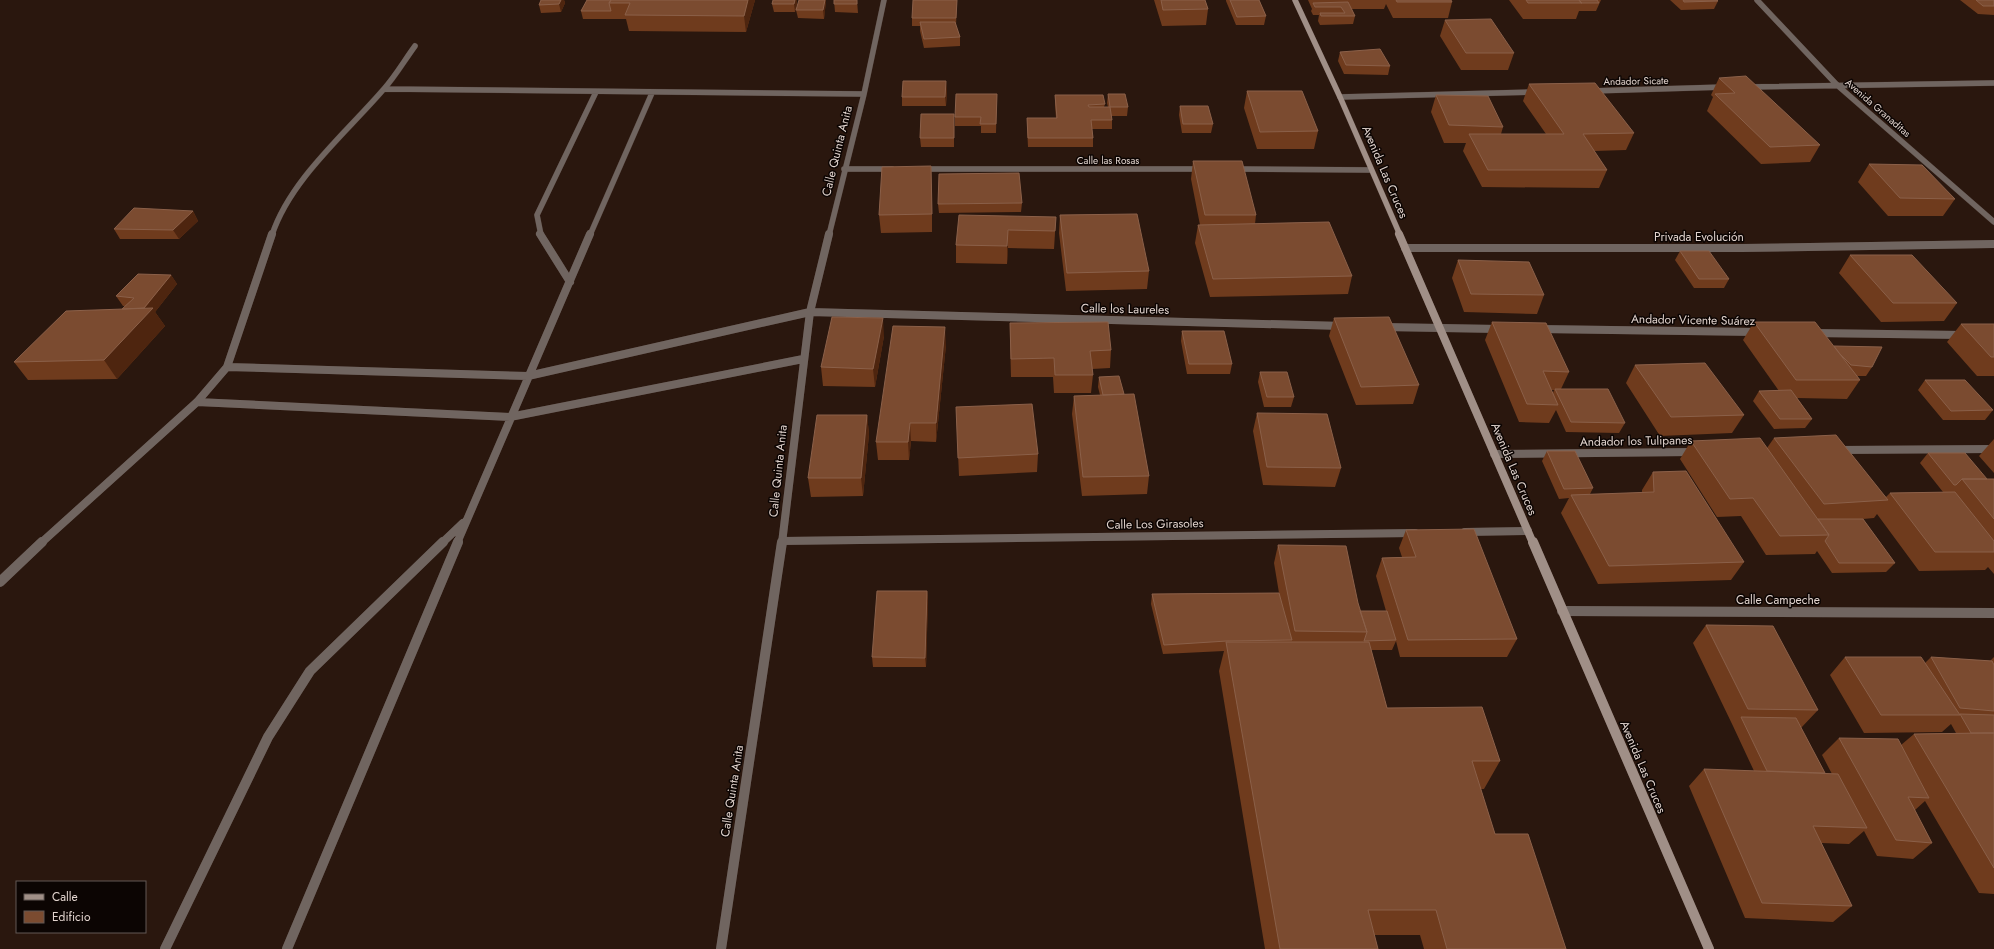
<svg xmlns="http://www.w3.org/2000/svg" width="1994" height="949" font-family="Jost,sans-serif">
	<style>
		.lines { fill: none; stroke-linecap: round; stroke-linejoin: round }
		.street-far2-casing { stroke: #443129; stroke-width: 6 }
		.street-far1-casing { stroke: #443129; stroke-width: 8 }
		.street-casing { stroke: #443129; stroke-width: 10 }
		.secondary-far2-casing { stroke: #443129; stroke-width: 6 }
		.secondary-far1-casing { stroke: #443129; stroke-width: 8 }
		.secondary-casing { stroke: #443129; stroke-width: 10 }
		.street-far2 { stroke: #706560; stroke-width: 5.5 }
		.street-far1 { stroke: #706560; stroke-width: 8 }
		.street { stroke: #706560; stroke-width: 10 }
		.secondary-far2 { stroke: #a08f87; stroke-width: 5.5 }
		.secondary-far1 { stroke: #a08f87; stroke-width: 8 }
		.secondary { stroke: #a08f87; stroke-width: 10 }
		.wall { fill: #6f3b1d; fill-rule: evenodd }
		.shaded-wall { fill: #4e250f }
		.building { fill: #7b4b30; stroke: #8b6049 }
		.labels { text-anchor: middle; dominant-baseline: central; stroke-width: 3; stroke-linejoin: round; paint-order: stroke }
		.far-street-label { font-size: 10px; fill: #e2d4ce; stroke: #0c0503 }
		.street-label { font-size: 12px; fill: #e2d4ce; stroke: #0c0503 }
	</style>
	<rect width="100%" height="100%" fill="#2a170e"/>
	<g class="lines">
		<g class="street-far2-casing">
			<path id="street-far2" d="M1757,0L1837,85L1994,222
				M1747,87L1994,83
				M384,89L864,94
				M1591,91L1725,87
				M1340,97L1535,92
				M844,169H892
				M922,169H1202
				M1234,169L1371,170
				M272,235C290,180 345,134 383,90C395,77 404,61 415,46
				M541,235L537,215L596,92
				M590,235L652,93
				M829,235L864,94L884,0"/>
		</g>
		<g class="street-far1-casing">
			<path id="street-far1" d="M540,234L570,282
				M1405,248H1741L1994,244
				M1383,327L1499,329
				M1539,329L1757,332
				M1813,333L1963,335
				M227,367L528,376L810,312L1343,326
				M197,402L510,417L803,359
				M1837,450L1994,449
				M1494,454L1693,452
				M1465,532L1528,531
				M782,541L1415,533
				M41,543L197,402L227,367L272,234
				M442,543L463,523
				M457,543L590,234
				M782,543L810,312L829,234"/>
		</g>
		<g class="street-casing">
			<path id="street" d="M0,582L42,542
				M1562,611L1994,613
				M165,949L268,737L310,671L443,542
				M287,949L458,542
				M721,949L782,542"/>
		</g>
		<g class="secondary-far2-casing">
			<path id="secondary-far2" d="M1295,0L1340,97L1400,235"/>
		</g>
		<g class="secondary-far1-casing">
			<path id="secondary-far1" d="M1399,234L1533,543"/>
		</g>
		<g class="secondary-casing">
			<path id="secondary" d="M1533,542L1709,949"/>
		</g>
		<use href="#street-far2" class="street-far2"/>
		<use href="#street-far1" class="street-far1"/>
		<use href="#street" class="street"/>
		<use href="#secondary-far2" class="secondary-far2"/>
		<use href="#secondary-far1" class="secondary-far1"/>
		<use href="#secondary" class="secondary"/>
	</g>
	<path class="wall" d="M541,0H564L565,3L561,12L541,13L539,5Z
		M587,0H755L746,32L629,31L626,19H583L581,11Z
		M799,0H826L824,19L798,18L796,10Z
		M834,0H857L858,13L835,12Z
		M957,0L956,26L960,37V46L924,48L920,31V26H912V18Z
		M1154,0H1205L1208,9L1206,25L1162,26Z
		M1226,0H1259L1266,16L1264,25H1236L1226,1Z
		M1308,0H1451L1452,2L1448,18H1393L1386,4L1384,9H1352L1355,16L1353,24L1320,25L1318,21L1319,15H1313L1311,11L1312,9Z
		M1509,0H1601L1596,11H1579L1576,19H1523Z
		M1670,0H1717L1718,1L1714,9L1681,10Z
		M1960,0H1994V15L1978,14Z
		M797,3L795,12H774L772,4Z
		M1445,20L1514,53L1508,70H1461L1440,36Z
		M1340,52L1390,66L1388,75L1344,74L1338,61Z
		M1719,78L1820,145L1810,162L1761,164L1707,111L1713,97L1711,95Z
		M1529,84L1634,133L1626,150L1594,151L1607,170L1599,188L1482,187L1463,151L1466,143H1444L1431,112L1436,95L1503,127L1501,134H1546L1523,101Z
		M947,89L946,106H902V97Z
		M1247,91L1318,131L1314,149H1257L1244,108Z
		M997,94L996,133H981V126H955V117Z
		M1108,94L1128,107L1127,116H1112V129H1092L1093,138V147H1028L1027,127V118H1056L1055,104V95L1105,104L1104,107H1108L1107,103Z
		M1180,106L1213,124L1211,133H1182L1179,115Z
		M954,114V147H921L920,138Z
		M1193,161L1256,215L1255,224L1352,276L1348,294L1210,297L1195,243L1198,225H1200L1191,179Z
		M1869,164L1955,199L1943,216H1888L1858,182Z
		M932,184V232L881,233L879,215Z
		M1022,203L1021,212L939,213L938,204Z
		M193,211L198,221L179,239H120L114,229Z
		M1060,215L1149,271L1147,289L1066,291L1059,233Z
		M1056,217L1054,249L1008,248L1007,264L956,263V245Z
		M1680,251L1729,279L1724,288H1694L1675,260Z
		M1850,255L1957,303L1944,321L1881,322L1839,273Z
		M1458,260L1544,295L1537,314L1464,312L1452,278Z
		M171,275L177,284L155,312L165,326L117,379L28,380L14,362L122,309L125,306H123L116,296Z
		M1334,318L1419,385L1413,404L1356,405L1329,336Z
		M1492,322L1569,372L1561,389L1625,423L1619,433L1566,432L1556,410L1549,423L1519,422L1485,340ZM1551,390H1554L1553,393Z
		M1754,322L1872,367L1866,376H1857L1860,380L1847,399L1797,398L1812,419L1805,428L1774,429L1753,401L1759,391H1779L1743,340Z
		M1010,323L1111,350L1110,368L1092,369L1093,375L1091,393H1054L1053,377H1011L1010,341Z
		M1961,324H1994V376H1977L1947,342Z
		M1182,331L1232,364L1230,374H1187L1181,341Z
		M884,336L875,387L823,386L821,367Z
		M946,345L936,442L911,441L909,460H878L876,442Z
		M1635,365L1744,415L1732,433L1660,436L1626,383Z
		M1260,372L1294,397L1291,407H1264L1258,382Z
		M1099,377L1124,394L1149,476L1147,494L1082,496L1072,414L1074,396L1100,395L1098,387Z
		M1925,380L1993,410L1985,420H1943L1918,390Z
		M956,407L1038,454L1037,472L959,476Z
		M1257,413L1341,468L1335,487L1263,485L1253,431Z
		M867,415L869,434L863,496L811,497L808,478Z
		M1774,438L1886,497L1890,493L1943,492L1920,463L1928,453L1987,479H1994V574L1988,567L1985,570L1919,571L1877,514L1874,518L1863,519L1895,563L1886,572L1832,573L1817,551L1815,554L1766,555L1741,516L1717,517L1680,459L1691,441L1767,448Z
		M1994,439V473L1979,456Z
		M1547,451L1593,488L1590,494L1642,493V490L1653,472L1744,562L1731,580L1598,584L1561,513L1569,498L1559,499L1542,461Z
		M1406,530L1517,639L1507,657H1400L1396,641L1392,650H1371L1387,708L1500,761L1484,789H1480L1495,834L1566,949H1424L1420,935H1374L1378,949H1265L1219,671L1224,651L1163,654L1151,604L1152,594L1279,593L1274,563L1278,545L1358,603L1360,611H1386L1376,576L1382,558L1402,557L1399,548Z
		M927,591L928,600L926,667H873L872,657Z
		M1706,625L1818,710L1801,728L1825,773L1832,774L1822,755L1839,738L1901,745L1914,734L1956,733L1951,724L1942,732L1864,733L1830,675L1845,657L1925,663L1931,657L1990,661L1994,657V894L1979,893L1925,801L1915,810L1932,843L1913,859L1877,856L1864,831L1849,844L1821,843L1852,906L1833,922L1745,918L1689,786L1704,769L1754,771L1733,726L1693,643Z"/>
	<path class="shaded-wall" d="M561,0H564L565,3L561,12L559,4Z
		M748,0H755L746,32L744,16Z
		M795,0H797V3L795,12L794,4Z
		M825,0H826V2L824,19L823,10Z
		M946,81L947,89L946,106L945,97Z
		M931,166L932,184V232V214Z
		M193,211L198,221L179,239L173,230Z
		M1008,230V248L1007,264V246Z
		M171,275L177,284L155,312L165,326L117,379L104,360L137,318Z
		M883,318L884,336L875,387L873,369Z
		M945,327L946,345L936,442V423Z
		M867,415L869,434L863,496L861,478Z
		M910,423L911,441L909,460L908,442Z
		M927,591L928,600L926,667L925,658Z"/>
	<path class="building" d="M541,0H561L559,4L539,5Z
		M587,0H611L609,3L611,11H581Z
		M611,0H748L744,16L625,15L630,3H609Z
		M773,0H795L794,4H772Z
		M799,0H825L823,10H796Z
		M834,0H857V4H834Z
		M913,0H957L956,18H912Z
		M1161,0H1205L1208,9L1163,10Z
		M1230,0H1259L1266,16L1237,17Z
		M1396,0H1451L1452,2H1397Z
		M1526,0H1579L1582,3H1528Z
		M1579,0H1597L1599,3H1581Z
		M1683,0H1717L1718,1L1684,2Z
		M1976,0H1994V6H1983Z
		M1348,2L1355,16H1321L1320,13H1345L1341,7H1315L1313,3Z
		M1491,19L1514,53H1466L1445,20Z
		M920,22H955L960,37L924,39Z
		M1380,49L1390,66L1346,65L1340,52Z
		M1746,76L1820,145L1770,147L1715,94L1735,93L1719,78Z
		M903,81H946L945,97H902Z
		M1595,83L1634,133L1583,134L1607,170H1488L1469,134H1564L1529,84Z
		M1247,91H1302L1318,131L1260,132Z
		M956,94H997L996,124H980L981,117H955Z
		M1108,94H1125L1128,107H1110Z
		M1055,95H1103L1105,104L1088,105L1089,107H1110L1112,120H1091L1093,138H1028L1027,118H1057Z
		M1436,95L1488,96L1503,127L1449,125Z
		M1180,106H1208L1213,124H1183Z
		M921,114H954V138H920Z
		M1193,161H1242L1256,215H1205Z
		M1869,164L1922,165L1955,199L1900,198Z
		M931,166L932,214L879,215L882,167Z
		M1019,173L1022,203L938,204L939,174Z
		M134,208L193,211L173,230L114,229Z
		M1137,214L1149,271L1067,273L1060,215Z
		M959,215L1056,217L1055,231L1008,230L1007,246L956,245Z
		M1329,222L1352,276L1213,279L1198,225Z
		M1680,251H1709L1729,279H1699Z
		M1850,255H1912L1957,303H1893Z
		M1458,260L1529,262L1544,295L1471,294Z
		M138,274L171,275L144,308L122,309L134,298L116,296Z
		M153,308L104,360L14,362L66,311Z
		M832,317L883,318L873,369L821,367Z
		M1389,317L1419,385L1361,387L1334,318Z
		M1108,322L1111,350L1090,351L1093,375H1055L1054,358L1011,359L1010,323Z
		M1492,322L1546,323L1569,372L1543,371L1558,405L1527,404Z
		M1754,322H1815L1860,380H1796Z
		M1961,324H1994V357H1991Z
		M893,326L945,327L936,423H910L908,442H876Z
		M1182,331H1224L1232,364H1189Z
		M1834,346L1882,347L1872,367L1851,365L1840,354Z
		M1705,363L1744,415L1671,417L1635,365Z
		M1260,372H1287L1294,397H1267Z
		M1119,376L1124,394L1103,395L1099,377Z
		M1925,380H1965L1993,410L1951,411Z
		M1555,389H1608L1625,423L1571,422Z
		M1791,390L1812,419H1780L1759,391Z
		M1134,394L1149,476L1083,477L1074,396Z
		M1032,404L1038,454L958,458L956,407Z
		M1257,413L1327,414L1341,468L1267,467Z
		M817,415H867L861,478H808Z
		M1836,435L1888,500L1824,504L1774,438Z
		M1760,438L1829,535L1780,536L1753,498L1730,499L1691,441Z
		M1547,451H1575L1593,488L1564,489Z
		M1928,453H1965L1987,479H1962L1956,485H1954Z
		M1686,471L1744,562L1609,566L1571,495L1654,492L1653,472Z
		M1962,479H1994V519Z
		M1955,492L1994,541V552H1935L1890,493Z
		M1818,519H1863L1895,563H1839L1825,541L1829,535Z
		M1474,529L1517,639L1408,640L1382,558L1416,557L1406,530Z
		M1278,545L1346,546L1358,603L1367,632L1295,631Z
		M877,591H927L925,658L872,657Z
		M1279,593L1292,640L1227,641L1164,645L1152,594Z
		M1360,611H1387L1396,640L1364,641L1367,632Z
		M1706,625L1773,626L1818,710L1748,709Z
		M1226,642H1369L1387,708L1482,707L1500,761H1472L1495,834H1528L1566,949H1447L1436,910H1368L1378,949H1280Z
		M1845,657H1921L1960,715H1881Z
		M1931,657L1992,661L1994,665V711L1960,708Z
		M1960,714L1994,715V733H1971Z
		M1741,717L1796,718L1825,773L1767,771Z
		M1985,733H1994V868L1914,734Z
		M1839,738L1898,739L1929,798L1908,797L1932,843L1896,840Z
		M1704,769L1838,774L1867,828L1813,826L1852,906L1762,903Z"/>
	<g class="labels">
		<g class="far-street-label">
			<text transform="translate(1636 81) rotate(-1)">Andador Sicate</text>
			<text transform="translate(1878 108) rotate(41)">Avenida Granaditas</text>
			<text x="1108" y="160">Calle las Rosas</text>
		</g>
		<g class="street-label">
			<text transform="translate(837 151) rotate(-76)">Calle Quinta Anita</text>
			<text transform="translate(1385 172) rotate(67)">Avenida Las Cruces</text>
			<text x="1699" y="237">Privada Evolución</text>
			<text transform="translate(1125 309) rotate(1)">Calle los Laureles</text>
			<text transform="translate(1693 320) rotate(1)">Andador Vicente Suárez</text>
			<text transform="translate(1636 441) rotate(-1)">Andador los Tulipanes</text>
			<text transform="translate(1514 469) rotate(67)">Avenida Las Cruces</text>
			<text transform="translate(778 471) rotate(-84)">Calle Quinta Anita</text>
			<text transform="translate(1155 524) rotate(-1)">Calle Los Girasoles</text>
			<text x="1778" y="600">Calle Campeche</text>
			<text transform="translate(1643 767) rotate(67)">Avenida Las Cruces</text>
			<text transform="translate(732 791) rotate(-81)">Calle Quinta Anita</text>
		</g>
	</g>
	<rect x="16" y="881" width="130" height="52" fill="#0c0503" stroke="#625854"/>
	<rect x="24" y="894" width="20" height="6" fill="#a08f87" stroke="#625854"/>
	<text x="52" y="901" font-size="12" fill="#e2d4ce">Calle</text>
	<rect x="24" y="911" width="20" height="12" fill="#7b4b30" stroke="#625854"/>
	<text x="52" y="921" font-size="12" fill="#e2d4ce">Edificio</text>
</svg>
